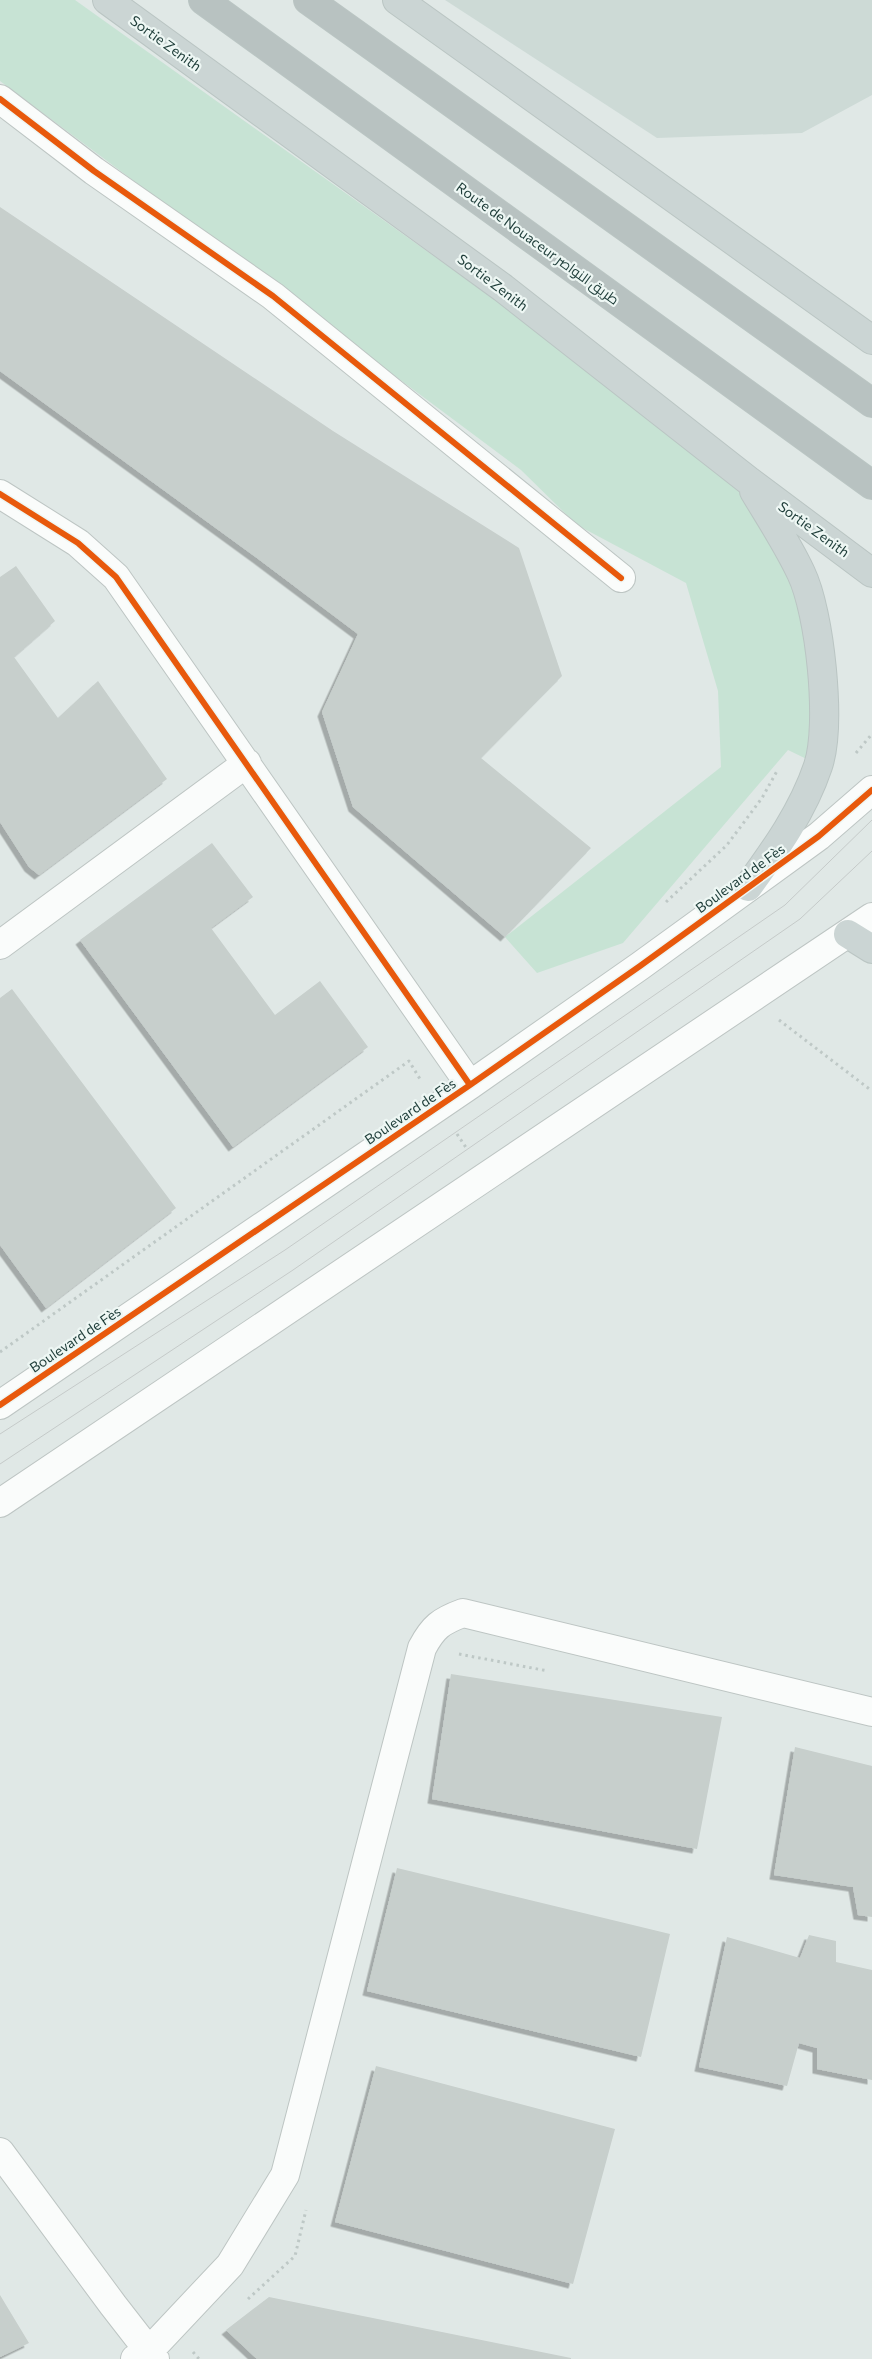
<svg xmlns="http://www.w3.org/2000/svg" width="872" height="2359" font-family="Commissioner,Cairo,sans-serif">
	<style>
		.built { fill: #cddad6 }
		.green { fill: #c7e3d4 }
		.building { fill: #c7cfcc; filter: url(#shadow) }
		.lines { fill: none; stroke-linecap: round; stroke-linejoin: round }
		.minor-casing { stroke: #bdc5c3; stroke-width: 30 }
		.major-casing { stroke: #bac5c3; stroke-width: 30 }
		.highway-casing { stroke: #bac5c3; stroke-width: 30 }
		.path { stroke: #bec8c6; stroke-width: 3; stroke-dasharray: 2.5 4; stroke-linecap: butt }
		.minor { stroke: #fafcfb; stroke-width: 28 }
		.major { stroke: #cbd5d4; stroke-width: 28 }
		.highway { stroke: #b8c2c1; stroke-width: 28 }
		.tram { stroke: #c5cac9; stroke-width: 1 }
		.cycleway-casing { stroke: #eef7f4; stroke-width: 9 }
		.cycleway { stroke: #e8590c; stroke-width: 6 }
		.labels { text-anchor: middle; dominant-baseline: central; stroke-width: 4.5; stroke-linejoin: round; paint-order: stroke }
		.street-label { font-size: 14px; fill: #1d3c38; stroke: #eef7f4 }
	</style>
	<defs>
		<filter id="shadow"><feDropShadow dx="-4.5" dy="4.5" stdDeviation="0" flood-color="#0004"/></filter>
	</defs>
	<rect width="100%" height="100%" fill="#e0e8e6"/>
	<path class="built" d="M445,0H872V95L802,133L657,138Z"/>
	<path class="green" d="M0,0H75L749,481L817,635L819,765L788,750L623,943L537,973L505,937L721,767L718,691L686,583L577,525L521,470L0,81Z"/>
	<path class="building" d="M0,207L333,431L519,548L562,676L481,758L591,848L505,937L353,807L322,712L358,634L257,558L0,371Z
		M16,566L55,621L14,657L58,718L98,681L167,779L39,875L29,867L0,822V577Z
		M212,843L253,897L211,928L275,1015L320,981L368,1047L233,1147L80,940Z
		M12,989L176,1208L46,1308L0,1245V998Z
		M451,1674L722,1717L697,1849L432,1799Z
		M795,1747L872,1766V1917L858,1915L853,1887L774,1875Z
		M397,1868L670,1934L641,2057L367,1991Z
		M809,1935L836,1941V1962L872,1970V2080L817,2069V2048L799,2043L787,2086L699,2067L727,1937L800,1958Z
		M376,2066L615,2129L573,2284L335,2222Z
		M0,2295L29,2343L0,2357Z
		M269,2297L571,2358V2359H257L226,2330Z"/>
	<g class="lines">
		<g class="minor-casing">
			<path id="minor" d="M0,99L94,171L273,296L621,578
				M0,494L78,543L116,577L470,1085
				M0,945L247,763
				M0,1405L470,1085L640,966L819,836L872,790
				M0,1503L872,917
				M0,2152L113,2305L155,2359
				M135,2359L149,2351L230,2265L285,2175L422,1648C433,1627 441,1621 463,1613L872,1712"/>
		</g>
		<g class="major-casing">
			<path id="major" d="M107,0L503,288L749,481L872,573
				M397,0L872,340
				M748,887C775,850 803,811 818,766C832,725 820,612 801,573C788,545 770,518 754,491
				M848,934L872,949"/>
		</g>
		<g class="highway-casing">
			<path id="highway" d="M203,0L872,485
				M308,0L872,403"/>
		</g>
		<path class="path" d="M856,753L872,734
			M666,902L727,845L762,798L777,771
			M779,1020L872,1091
			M457,1134L467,1149
			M0,1352L409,1061L420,1079
			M459,1654L548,1671
			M248,2299L295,2256L306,2210
			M193,2352L199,2359"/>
		<use href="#minor" class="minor"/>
		<use href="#major" class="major"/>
		<use href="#highway" class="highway"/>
		<path class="tram" d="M0,1434L285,1250L785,905L872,820
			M0,1464L293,1270L800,919L872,851"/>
		<g class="cycleway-casing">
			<path id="cycleway" d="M0,99L94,171L273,296L621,578
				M0,494L78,543L116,577L470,1085
				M0,1405L470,1085L640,966L819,836L872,790"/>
		</g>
		<use href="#cycleway" class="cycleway"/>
	</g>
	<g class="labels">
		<g class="street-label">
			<text transform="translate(166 43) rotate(36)">Sortie Zenith</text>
			<text transform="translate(538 243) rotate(36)">Route de Nouaceur طريق النواصر</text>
			<text transform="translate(493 282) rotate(37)">Sortie Zenith</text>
			<text transform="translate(814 529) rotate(36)">Sortie Zenith</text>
			<text transform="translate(740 878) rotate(-36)">Boulevard de Fès</text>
			<text transform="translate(410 1111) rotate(-34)">Boulevard de Fès</text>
			<text transform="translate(75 1339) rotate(-34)">Boulevard de Fès</text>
		</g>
	</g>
</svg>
